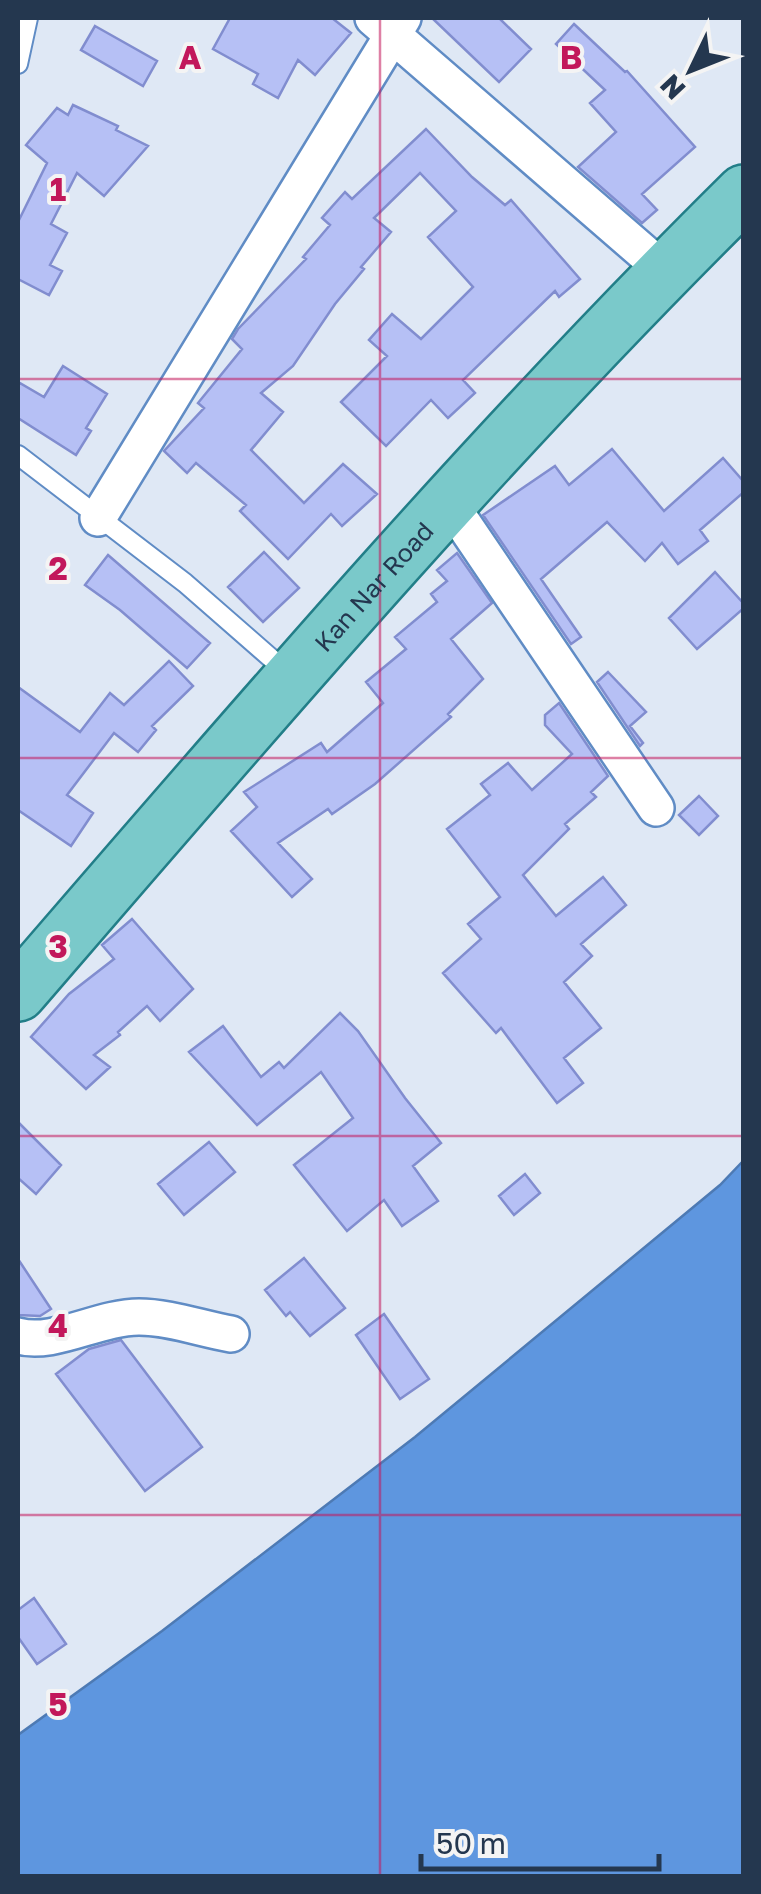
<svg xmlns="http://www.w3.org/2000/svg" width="761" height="1894" font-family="'Golos Text',sans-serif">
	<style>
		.water { fill: #5e96df; stroke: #4d7ab4; stroke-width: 2.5 }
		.building { fill: #b6c0f5; stroke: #818dcf; stroke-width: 2.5 }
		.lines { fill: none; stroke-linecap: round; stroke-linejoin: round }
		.lane-casing { stroke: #608cc5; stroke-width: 22 }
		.street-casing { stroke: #608cc5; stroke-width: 40 }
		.primary-casing { stroke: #227e88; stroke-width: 60 }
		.lane { stroke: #fff; stroke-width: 18 }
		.street { stroke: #fff; stroke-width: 35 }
		.primary { stroke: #7ac9ca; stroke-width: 55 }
		.grid { fill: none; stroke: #c2185b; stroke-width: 2.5; stroke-opacity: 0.55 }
		.labels { text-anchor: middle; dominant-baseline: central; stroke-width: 8; stroke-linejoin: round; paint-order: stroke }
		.street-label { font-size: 25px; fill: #24374f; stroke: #f4f4f4 }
		.grid-label { font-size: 32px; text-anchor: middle; font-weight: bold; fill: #c2185b; stroke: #f4f4f4; stroke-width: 8; stroke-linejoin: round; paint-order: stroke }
	</style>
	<rect width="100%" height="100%" fill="#dfe8f5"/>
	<path class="water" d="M743,1161V1876H18V1735L162,1631L415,1437L720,1185Z"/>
	<path class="building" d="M230,18H332L351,33L315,75L298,60L278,98L253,84L258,74L213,49Z
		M432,18H499L531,49L499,82Z
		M574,24L625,72L627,71L695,147L642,194L657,210L642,223L578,167L616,132L590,103L605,90L556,44Z
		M95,26L157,61L143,86L81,50Z
		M73,105L118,126L116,130L148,146L104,196L77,173L51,224L67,233L50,265L62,271L49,295L18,279V222L47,163L26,145L57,108L68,115Z
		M426,129L472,177L505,205L511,200L580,279L559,297L555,291L463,380L475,393L448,418L431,400L386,446L341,402L387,356L369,340L392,314L421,339L473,287L428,237L456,211L420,173L374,218L391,232L361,267L364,269L335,304L293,366L261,393L283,412L251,450L304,503L343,464L377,494L342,526L331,514L288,559L240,511L246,505L196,463L187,473L164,451L204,408L198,403L242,349L232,339L238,329L306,259L303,257L330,225L322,218L345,192L352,199Z
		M63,366L107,394L86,428L91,431L76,455L18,418V382L44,397Z
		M612,449L664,511L723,458L744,482V492L700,530L708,541L678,564L662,543L645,561L607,522L541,579L581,637L571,644L483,515L555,466L569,485Z
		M264,552L299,588L263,622L228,587Z
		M457,553L492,603L451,639L483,679L448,714L451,717L375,784L332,814L328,809L278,843L312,879L292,897L231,831L257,807L244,792L321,743L327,752L383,703L366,682L406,649L395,637L437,602L431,594L447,581L437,570Z
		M108,555L210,643L187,668L120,610L85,585Z
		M715,572L744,604V608L697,649L669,618Z
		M169,661L193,686L152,726L156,730L138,752L114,733L67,795L93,813L71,846L18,810V687L80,732L110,693L124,705Z
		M608,672L646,712L630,726L643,743L640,746L597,682Z
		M559,703L608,776L591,792L596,797L565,824L569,829L523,875L556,916L603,877L626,905L581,944L592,956L564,982L601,1028L564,1058L583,1083L557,1103L501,1028L496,1033L443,973L481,939L468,924L500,897L447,829L490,795L481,784L508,763L532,790L572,754L545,725V715Z
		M699,796L718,816L699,835L679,815Z
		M132,919L193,989L160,1021L147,1006L118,1032L120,1035L94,1055L110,1067L86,1089L31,1037L69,994L114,959L102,945Z
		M340,1013L358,1031L405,1098L441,1143L413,1166L438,1201L402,1226L384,1200L347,1231L294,1165L353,1118L321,1072L257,1125L189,1052L223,1026L261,1077L279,1062L284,1068Z
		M18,1122L61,1165L36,1194L18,1178Z
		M209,1142L235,1172L184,1215L158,1184Z
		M525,1174L540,1193L514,1215L499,1196Z
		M304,1258L345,1308L310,1336L290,1312L286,1316L265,1290Z
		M18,1259L51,1309L40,1316L18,1315Z
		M384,1314L429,1379L400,1399L356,1335Z
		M121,1340L202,1447L145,1491L56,1374L89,1349Z
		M34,1598L66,1644L37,1664L18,1637V1610Z"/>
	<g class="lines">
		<g class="lane-casing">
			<path id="lane" d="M18,64L28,18
				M18,455L185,583L288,673"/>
		</g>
		<g class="street-casing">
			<path id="street" d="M373,18L665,271
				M450,504L656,808
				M98,518L403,18
				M18,1336C54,1346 98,1317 139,1317C169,1317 202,1329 231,1334"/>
		</g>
		<g class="primary-casing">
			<g id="primary">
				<path id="s1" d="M18,993C253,721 488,446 744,193"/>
			</g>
		</g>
		<use href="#lane" class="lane"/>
		<use href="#street" class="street"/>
		<use href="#primary" class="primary"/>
	</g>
	<path class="grid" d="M380,18V1876M18,379H744M18,758H744M18,1136H744M18,1515H744"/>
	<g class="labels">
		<g class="street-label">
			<text stroke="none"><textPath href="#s1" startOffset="540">Kan Nar Road</textPath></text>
		</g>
	</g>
	<g class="grid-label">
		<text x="190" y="69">A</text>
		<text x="571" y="69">B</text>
		<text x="58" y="201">1</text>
		<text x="58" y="580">2</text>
		<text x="58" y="958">3</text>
		<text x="58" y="1337">4</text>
		<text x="58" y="1716">5</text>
	</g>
	<rect width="761" height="1894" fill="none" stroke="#24374f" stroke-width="40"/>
	<g transform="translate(691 70) rotate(227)" stroke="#f4f4f4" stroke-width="8" paint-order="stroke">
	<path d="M0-8L18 38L0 25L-18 38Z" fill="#24374f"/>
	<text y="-15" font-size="28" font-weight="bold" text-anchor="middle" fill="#24374f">N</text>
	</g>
	<path d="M421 1854v15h238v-15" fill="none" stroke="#24374f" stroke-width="5"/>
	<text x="436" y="1854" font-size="30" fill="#24374f" stroke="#f4f4f4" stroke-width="8" paint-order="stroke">50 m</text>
</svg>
